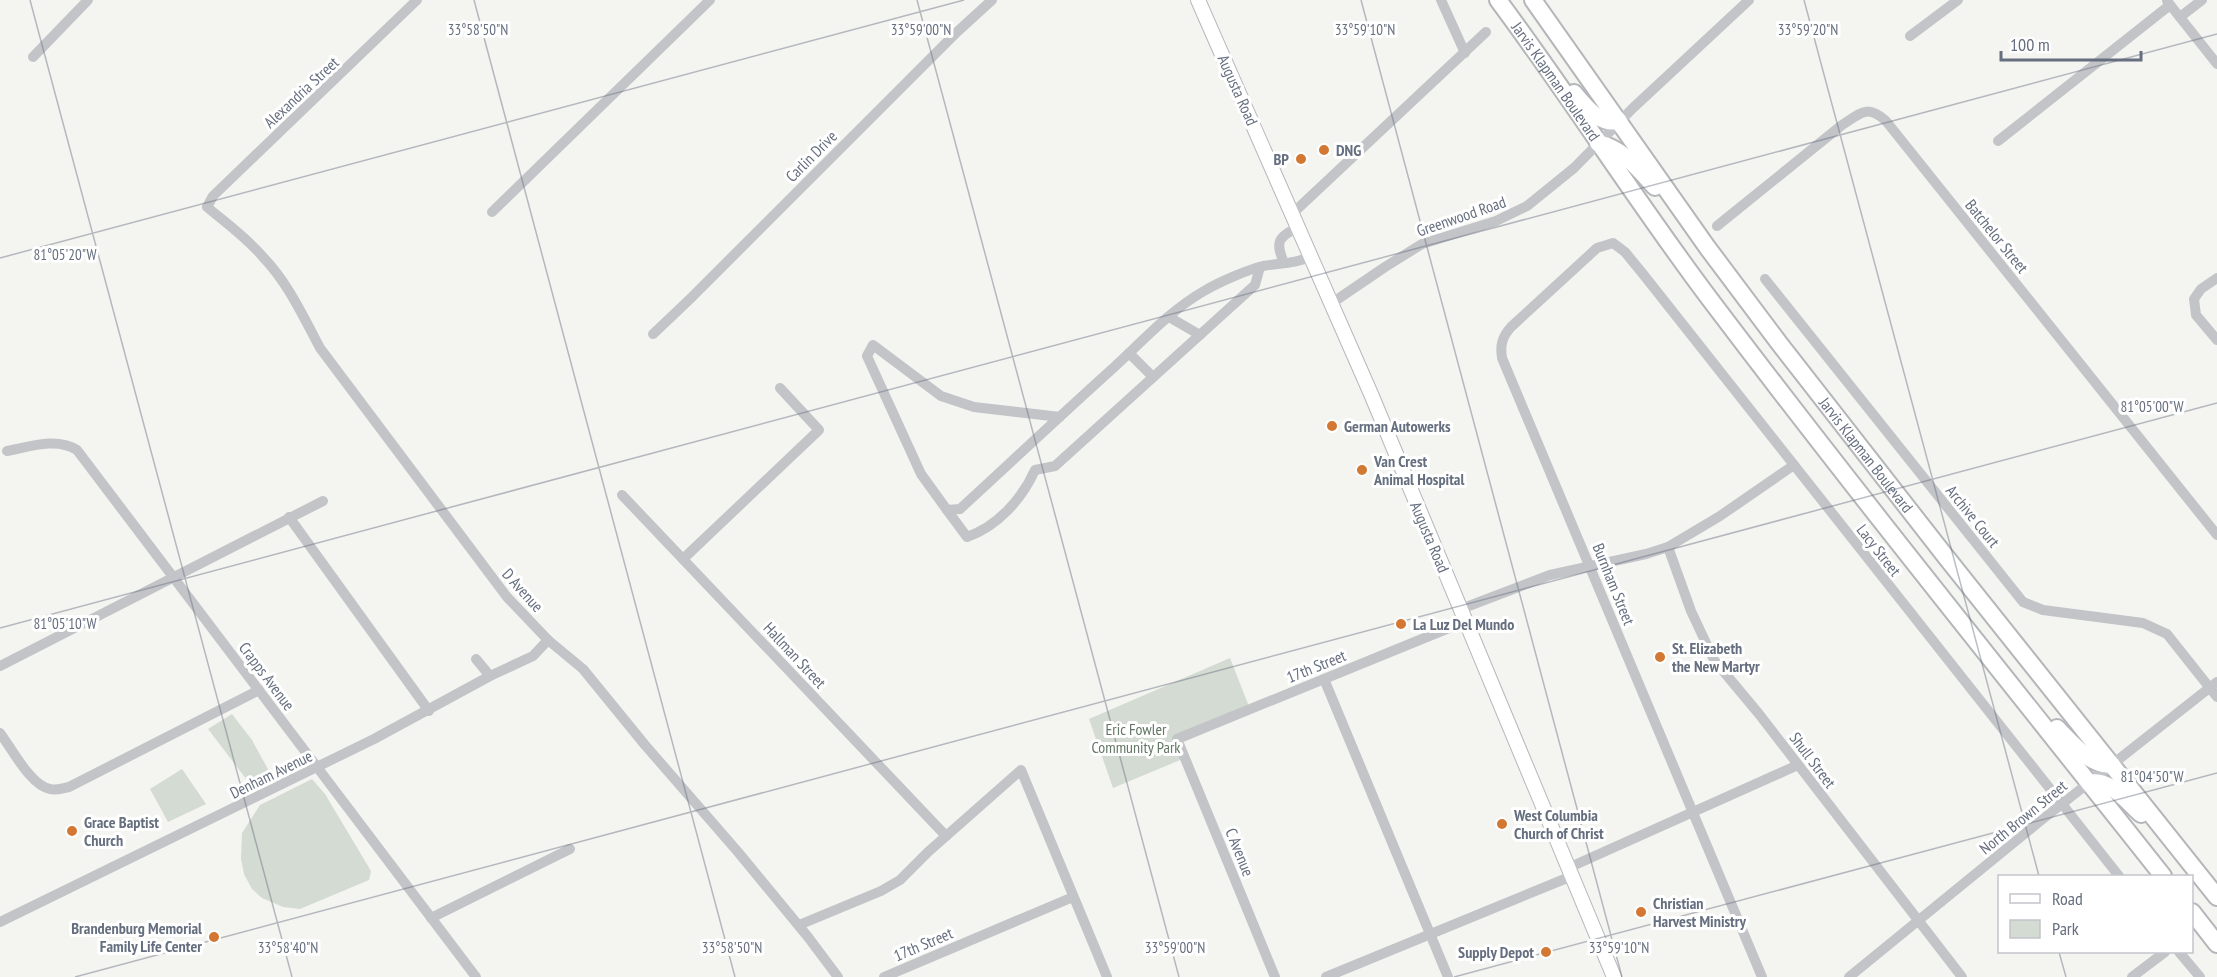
<svg xmlns="http://www.w3.org/2000/svg" width="2217" height="977" viewBox="0 0 2217 977" font-family="'PT Sans Narrow',sans-serif">
	<style>
		.park { fill: #d4dbd2 }
		.lines { fill: none; stroke-linecap: round; stroke-linejoin: round }
		.major-casing { stroke: #b5b7bb; stroke-width: 16 }
		.highway-casing { stroke: #b4b6b9; stroke-width: 20 }
		.minor { stroke: #c2c4c8; stroke-width: 10 }
		.major { stroke: #fff; stroke-width: 14 }
		.highway { stroke: #fff; stroke-width: 16 }
		.ticks { fill: none; stroke: #666f7f; stroke-width: 1.5; stroke-opacity: 0.45 }
		.poi-dot { fill: #d37832; stroke: #fff; stroke-width: 2 }
		.labels { text-anchor: middle; stroke-width: 6; stroke-linejoin: round; paint-order: stroke }
		.street-label { font-size: 16px; fill: #666f7f; stroke: #fff }
		.poi-label { font-size: 16px; font-weight: bold; fill: #666f7f; stroke: #fff; text-anchor: start }
		.park-label { font-size: 16px; fill: #647764; stroke: #fff }
		.ticks-label { font-size: 15px; text-anchor: middle; fill: #666f7f; stroke: #fff; stroke-width: 6; stroke-linejoin: round; paint-order: stroke }
	</style>
	<rect width="100%" height="100%" fill="#f4f4f1"/>
	<g class="park">
		<polygon points="1230,658 1250,709 1177,739 1185,758 1113,788 1089,719"/>
		<polygon points="232,714 252,740 270,773 250,784 208,729"/>
		<polygon points="182,769 206,804 168,822 150,789"/>
		<polygon points="312,779 325,794 371,871 369,880 300,909 283,907 262,898 252,889 244,874 241,859 242,833 260,805"/>
	</g>
	<g class="lines">
		<g class="major-casing">
			<polyline id="major" points="1198,0 1371,394 1614,977"/>
		</g>
		<g class="highway-casing">
			<g id="highway">
				<path id="s1" d="M1498 0C1571 98 1636 201 1709 298 1857 494 2011 684 2163 876"/>
				<path id="s2" d="M1533 0 1707 247 1779 343 1946 557 2217 897"/>
				<path d="M1574 93C1586 107 1599 125 1619 121"/>
				<path d="M1598 143C1624 149 1638 169 1655 187"/>
				<path d="M2057 728C2072 743 2090 766 2112 765"/>
				<path d="M2089 783C2110 778 2127 802 2141 814"/>
				<polyline points="2192,912 2217,944"/>
			</g>
		</g>
		<g class="minor">
			<path d="M417 0 213 196 207 207C226 223 247 238 263 257 288 283 303 316 320 348L507 597 548 640 583 669 645 745 738 852 808 937 838 977"/>
			<polyline points="1441,0 1465,53"/>
			<polyline points="2167,1 2217,64"/>
			<polyline points="2180,17 2202,0"/>
			<polyline points="1910,36 1958,0"/>
			<polyline points="33,57 88,0"/>
			<polyline points="1998,141 2170,5"/>
			<polyline points="492,212 710,0"/>
			<polyline points="1293,213 1486,32"/>
			<path d="M1717 226 1842 125C1861 113 1867 104 1886 121L2217 535"/>
			<path d="M1284 263C1275 241 1278 237 1299 227"/>
			<polyline points="2217,278 2201,289 2194,299 2196,315 2217,340"/>
			<polyline points="1765,279 2023,602 2043,610 2143,623 2167,634 2217,697"/>
			<polyline points="1332,303 1385,267 1422,244 1496,221 1527,206 1574,168 1633,108 1749,0"/>
			<polyline points="1169,317 1200,335"/>
			<polyline points="653,334 693,296 957,32 992,0"/>
			<polyline points="1129,353 1153,377"/>
			<path d="M1060 417 974 407 941 396 873 345 867 356 921 474 947 510 960 509C1010 463 1060 416 1111 370 1141 343 1169 311 1204 291 1219 282 1247 270 1263 266 1280 263 1296 264 1311 256"/>
			<path d="M7 451C29 447 56 437 77 450L476 977"/>
			<polyline points="622,495 946,836"/>
			<path d="M947 510 967 537C998 526 1022 499 1035 470L1055 466 1255 285 1260 267"/>
			<polyline points="289,517 429,711"/>
			<polyline points="1668,547 1691,611 1714,660 1759,714 1962,977"/>
			<polyline points="683,559 819,430 780,388"/>
			<polyline points="1461,609 1550,575 1646,554 1668,547 1720,516 1794,465"/>
			<polyline points="476,659 490,676"/>
			<polyline points="0,666 323,501"/>
			<polyline points="1324,679 1448,977"/>
			<path d="M0 733C12 749 31 786 50 789 56 791 63 788 69 787L259 690"/>
			<polyline points="1568,868 1798,765"/>
			<polyline points="431,918 570,849"/>
			<polyline points="0,922 374,739 490,676 533,656 548,640"/>
			<polyline points="799,925 881,891 900,880 928,852 1021,770 1107,977"/>
			<polyline points="2179,952 2200,977"/>
			<polyline points="884,977 1073,897"/>
			<polyline points="1275,977 1177,739 1466,621"/>
			<polyline points="1326,977 1572,876"/>
			<path d="M1762 977 1502 358C1500 345 1502 337 1511 327L1597 248 1613 243 1625 252 1643 274 2119 876"/>
			<polyline points="1849,977 2039,822 2217,682"/>
			<polyline points="2132,977 2165,952"/>
		</g>
		<use href="#major" class="major"/>
		<use href="#highway" class="highway"/>
	</g>
	<path class="ticks" d="M30 0 292 977M474 0 735 977M917 0 1179 977M1361 0 1622 977M1804 0 2039 876M0 258 964 0M0 628 2217 34M2059 952 2066 977M75 977 2217 403M1454 977 2217 773"/>
	<g class="poi-dot">
		<circle cx="1324" cy="150" r="6"/>
		<circle cx="1301" cy="159" r="6"/>
		<circle cx="1332" cy="426" r="6"/>
		<circle cx="1362" cy="470" r="6"/>
		<circle cx="1401" cy="624" r="6"/>
		<circle cx="1660" cy="657" r="6"/>
		<circle cx="1502" cy="824" r="6"/>
		<circle cx="72" cy="831" r="6"/>
		<circle cx="1641" cy="912" r="6"/>
		<circle cx="214" cy="937" r="6"/>
		<circle cx="1546" cy="952" r="6"/>
	</g>
	<g class="labels">
		<g class="street-label">
			<text dy="6" stroke="none"><textPath href="#s1" startOffset="100">Jarvis Klapman Boulevard</textPath></text>
			<text transform="translate(1238 90) rotate(66)" y="6">Augusta Road</text>
			<text transform="translate(301 92) rotate(-43)" y="6">Alexandria Street</text>
			<text transform="translate(811 156) rotate(-45)" y="6">Carlin Drive</text>
			<text transform="translate(1461 216) rotate(-19)" y="6">Greenwood Road</text>
			<text transform="translate(1997 236) rotate(51)" y="6">Batchelor Street</text>
			<text dy="6" stroke="none"><textPath href="#s2" startOffset="564">Jarvis Klapman Boulevard</textPath></text>
			<text transform="translate(1973 516) rotate(51)" y="6">Archive Court</text>
			<text transform="translate(1430 537) rotate(67)" y="6">Augusta Road</text>
			<text transform="translate(1879 550) rotate(52)" y="6">Lacy Street</text>
			<text transform="translate(1614 584) rotate(68)" y="6">Burnham Street</text>
			<text transform="translate(523 590) rotate(48)" y="6">D Avenue</text>
			<text transform="translate(795 655) rotate(47)" y="6">Hallman Street</text>
			<text transform="translate(1316 666) rotate(-22)" y="6">17th Street</text>
			<text transform="translate(267 676) rotate(53)" y="6">Crapps Avenue</text>
			<text transform="translate(1813 760) rotate(53)" y="6">Shull Street</text>
			<text transform="translate(271 774) rotate(-26)" y="6">Denham Avenue</text>
			<text transform="translate(2023 817) rotate(-39)" y="6">North Brown Street</text>
			<text transform="translate(1240 852) rotate(68)" y="6">C Avenue</text>
			<text transform="translate(923 944) rotate(-23)" y="6">17th Street</text>
		</g>
		<g class="poi-label">
			<text x="1336" y="156">DNG</text>
			<text x="1289" y="165" text-anchor="end">BP</text>
			<text x="1344" y="432">German Autowerks</text>
			<text x="1374" y="467">Van Crest<tspan x="1374" dy="18">Animal Hospital</tspan></text>
			<text x="1413" y="630">La Luz Del Mundo</text>
			<text x="1672" y="654">St. Elizabeth<tspan x="1672" dy="18">the New Martyr</tspan></text>
			<text x="1514" y="821">West Columbia<tspan x="1514" dy="18">Church of Christ</tspan></text>
			<text x="84" y="828">Grace Baptist<tspan x="84" dy="18">Church</tspan></text>
			<text x="1653" y="909">Christian<tspan x="1653" dy="18">Harvest Ministry</tspan></text>
			<text x="202" y="934" text-anchor="end">Brandenburg Memorial<tspan x="202" dy="18">Family Life Center</tspan></text>
			<text x="1534" y="958" text-anchor="end">Supply Depot</text>
		</g>
		<g class="park-label">
			<text x="1136" y="735">Eric Fowler<tspan x="1136" dy="18">Community Park</tspan></text>
		</g>
	</g>
	<g class="ticks-label">
		<text x="478" y="35">33°58'50"N</text>
		<text x="921" y="35">33°59'00"N</text>
		<text x="1365" y="35">33°59'10"N</text>
		<text x="1808" y="35">33°59'20"N</text>
		<text x="65" y="260">81°05'20"W</text>
		<text x="2152" y="412">81°05'00"W</text>
		<text x="65" y="629">81°05'10"W</text>
		<text x="2152" y="782">81°04'50"W</text>
		<text x="288" y="953">33°58'40"N</text>
		<text x="732" y="953">33°58'50"N</text>
		<text x="1175" y="953">33°59'00"N</text>
		<text x="1619" y="953">33°59'10"N</text>
	</g>
	<rect x="1998" y="875" width="195" height="78" fill="#ffffff" stroke="#c2c5cc" stroke-width="1.5"/>
	<rect x="2010" y="894" width="30" height="9" fill="#ffffff" stroke="#c2c5cc" stroke-width="1.5"/>
	<text x="2052" y="905" font-size="18" fill="#666f7f">Road</text>
	<rect x="2010" y="920" width="30" height="18" fill="#d4dbd2" stroke="#c2c5cc" stroke-width="1.5"/>
	<text x="2052" y="935" font-size="18" fill="#666f7f">Park</text>
	<path d="M2001 51v9h140v-9" fill="none" stroke="#666f7f" stroke-width="3"/>
	<text x="2010" y="51" font-size="18" fill="#666f7f" stroke="#ffffff" stroke-width="4.5" paint-order="stroke">100 m</text>
</svg>
